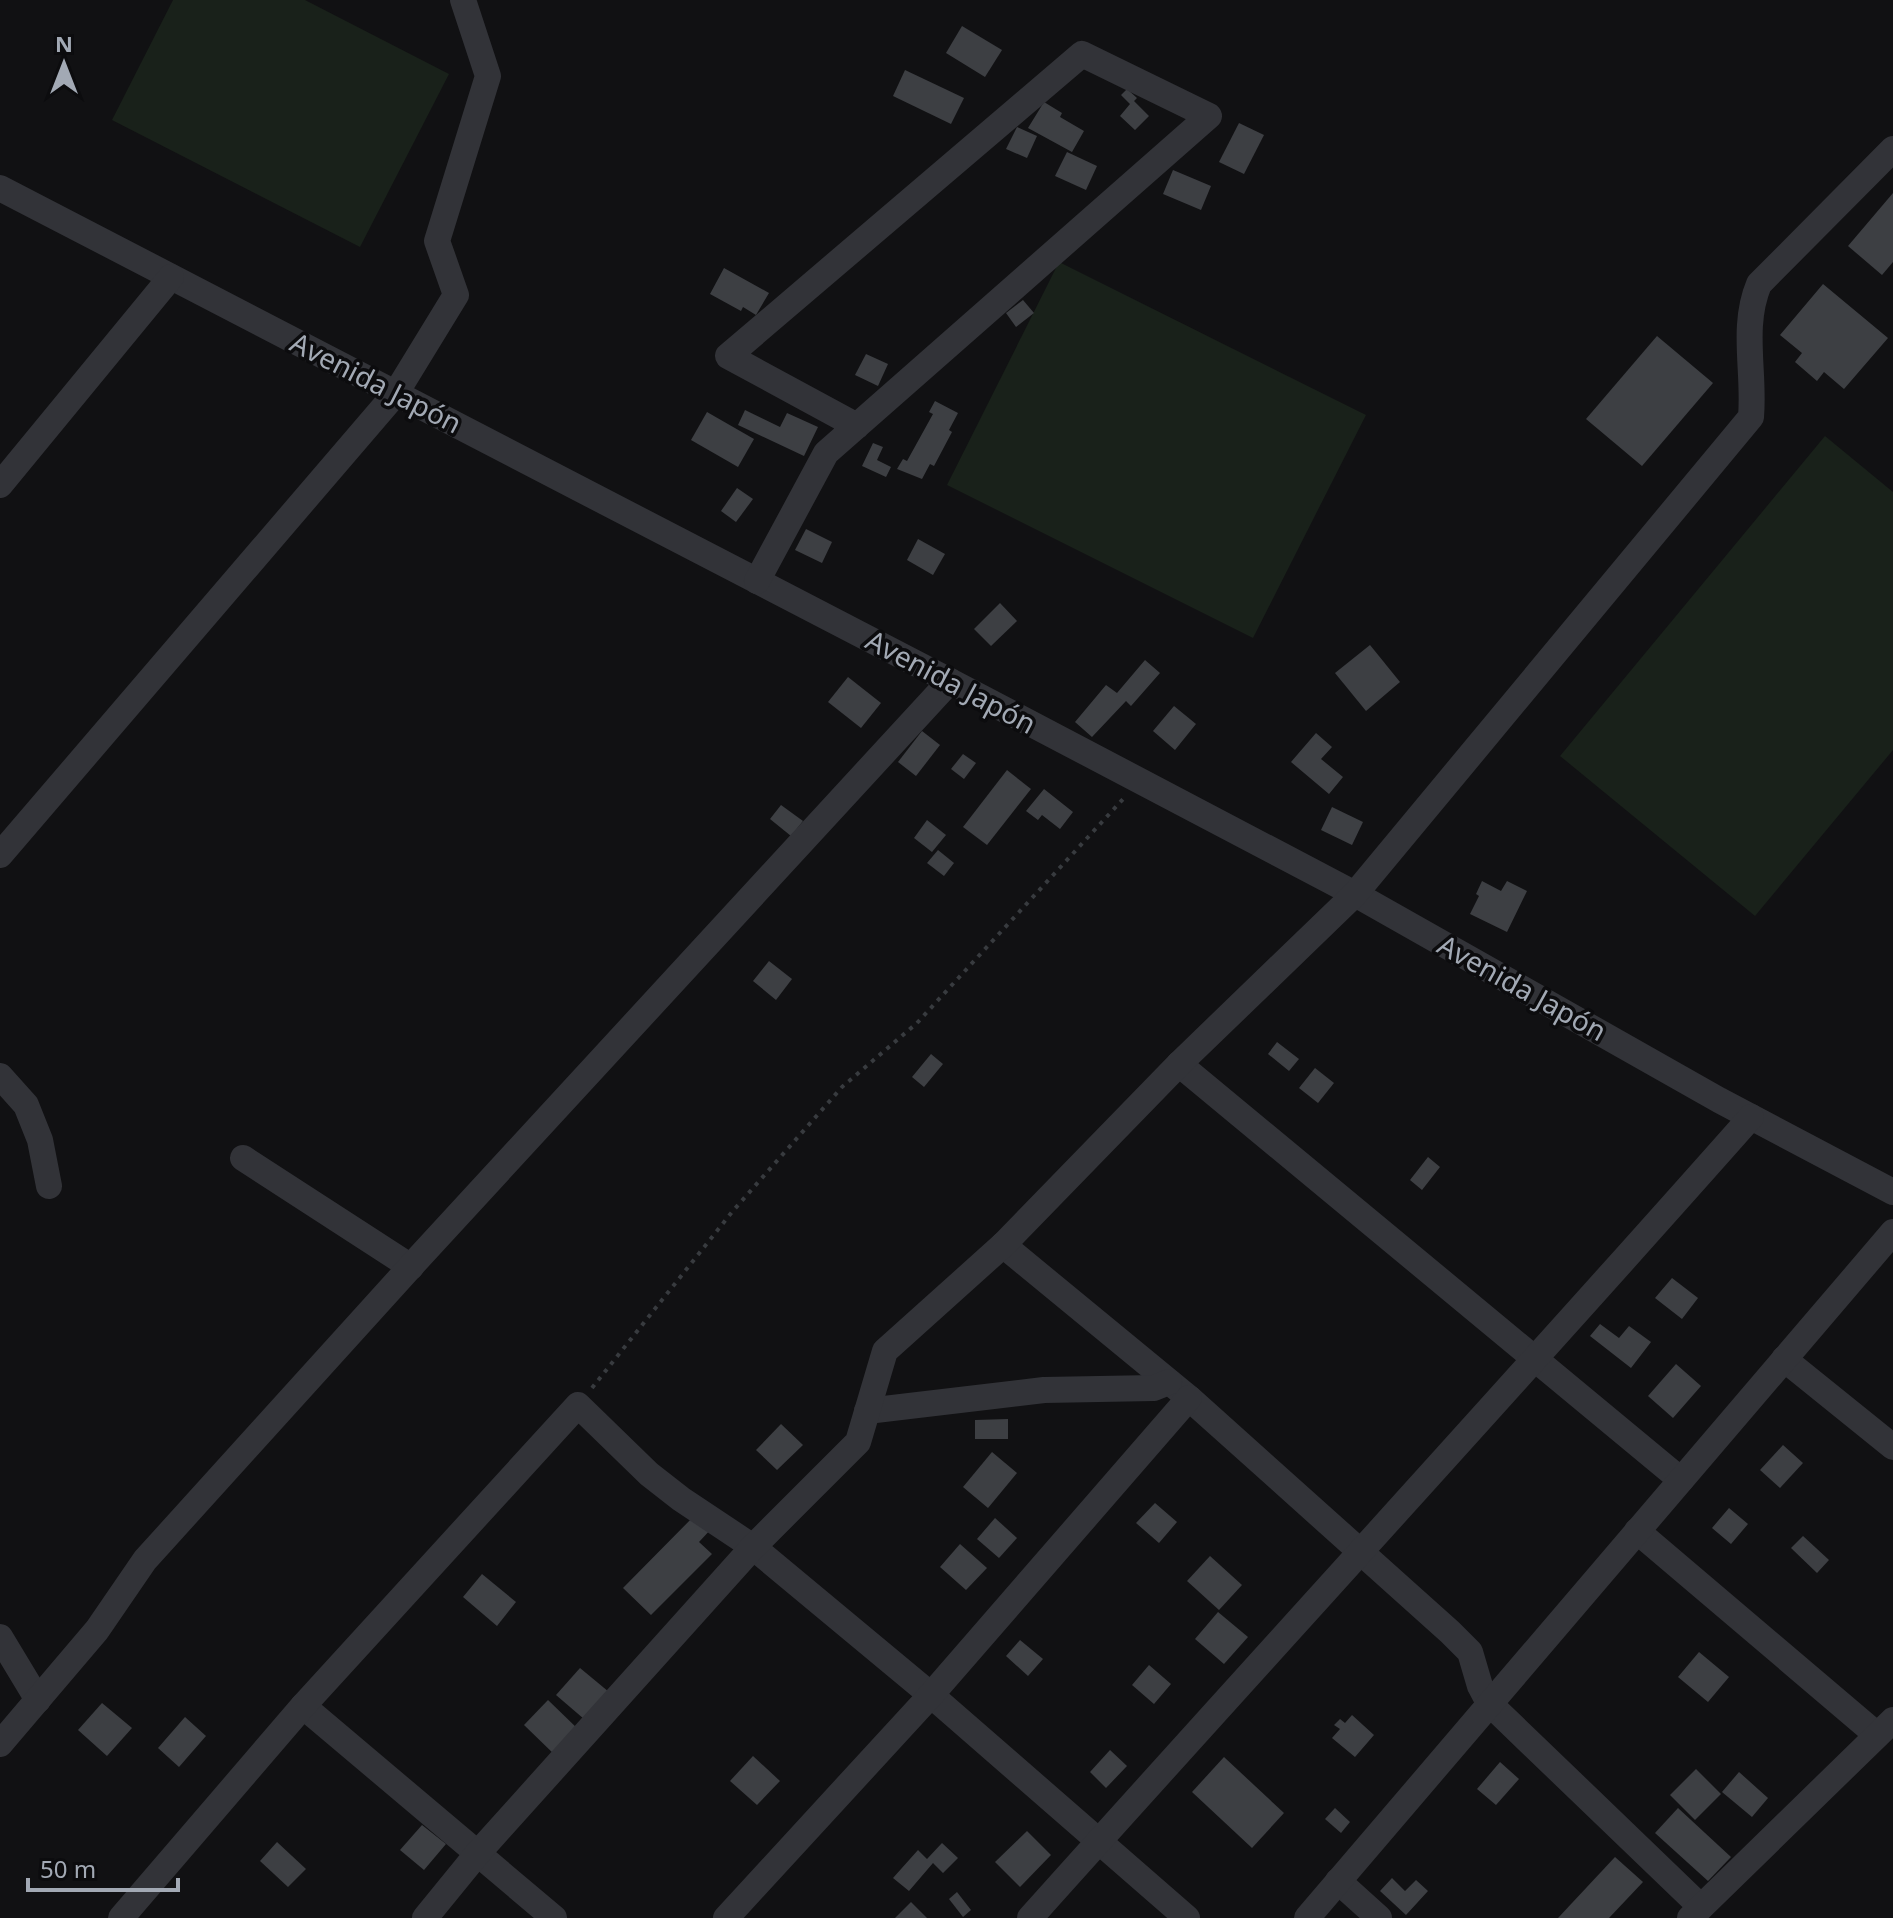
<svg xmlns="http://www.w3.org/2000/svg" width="1893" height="1918" viewBox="0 0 1893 1918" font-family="'Noto Sans',sans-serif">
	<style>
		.green { fill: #19211a }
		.building { fill: #3d3f43 }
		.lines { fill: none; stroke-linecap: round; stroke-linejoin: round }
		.path { stroke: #383b3f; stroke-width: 4; stroke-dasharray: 4 6; stroke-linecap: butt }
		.minor { stroke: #323338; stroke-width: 26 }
		.labels { text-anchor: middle; stroke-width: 7; stroke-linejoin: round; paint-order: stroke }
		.street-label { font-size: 28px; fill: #a2a9b4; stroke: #0c0c0e }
	</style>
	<rect width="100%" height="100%" fill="#111113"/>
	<g class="green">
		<polygon points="173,0 305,0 449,74 360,247 112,120"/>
		<polygon points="1059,262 1366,415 1253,638 947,485"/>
		<polygon points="1825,436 1893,492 1893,750 1755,916 1560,756"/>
	</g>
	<g class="building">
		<polygon points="962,26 1002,50 985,77 946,53"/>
		<polygon points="905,70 964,98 951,124 893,96"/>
		<polygon points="1127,89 1137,98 1134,101 1149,116 1135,130 1120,116 1130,104 1121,95"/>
		<polygon points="1044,102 1062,113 1060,117 1084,131 1072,152 1028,128"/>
		<polygon points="1239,123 1264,135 1244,174 1219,162"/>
		<polygon points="1017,127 1037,136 1027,158 1006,149"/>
		<polygon points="1067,152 1097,166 1086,190 1055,176"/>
		<polygon points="1173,170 1211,186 1201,210 1163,194"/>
		<polygon points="1893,193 1893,262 1882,275 1848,246"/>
		<polygon points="724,268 769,293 756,315 743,307 741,311 710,294"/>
		<polygon points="1823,284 1888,338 1844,389 1824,372 1817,381 1795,362 1802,353 1780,335"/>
		<polygon points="1023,300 1034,313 1016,327 1006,313"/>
		<polygon points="1657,336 1713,383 1642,466 1586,419"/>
		<polygon points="866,354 888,364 878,386 855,375"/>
		<polygon points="935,401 958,413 949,430 952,432 934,466 930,464 922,479 897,469 903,459 907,461 933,414 929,412"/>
		<polygon points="745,410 780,427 787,413 818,427 804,456 738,425"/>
		<polygon points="707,412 754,439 738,467 691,440"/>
		<polygon points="873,443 883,447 877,460 891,467 886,477 862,466"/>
		<polygon points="737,488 753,499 736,522 721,511"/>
		<polygon points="806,529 832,542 822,563 795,550"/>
		<polygon points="918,539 945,554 933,575 907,560"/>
		<polygon points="1000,603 1017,621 991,646 974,629"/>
		<polygon points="1370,645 1400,682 1366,711 1335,673"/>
		<polygon points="1145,660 1160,673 1131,706 1126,701 1092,737 1075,722 1106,685 1117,693"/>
		<polygon points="848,677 881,703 861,728 828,702"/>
		<polygon points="1174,706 1196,724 1175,750 1153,731"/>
		<polygon points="922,731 940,745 916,776 898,762"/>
		<polygon points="1316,733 1332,747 1321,759 1343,777 1329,794 1291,762"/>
		<polygon points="963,754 976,763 964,779 951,769"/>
		<polygon points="1007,770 1031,789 987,845 963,827"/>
		<polygon points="1044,789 1073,812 1060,829 1042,815 1038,820 1026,811"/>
		<polygon points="781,805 803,821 791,836 770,819"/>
		<polygon points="1332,807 1363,822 1352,845 1321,830"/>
		<polygon points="927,820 946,835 932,852 914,838"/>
		<polygon points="938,850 954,863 944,876 927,863"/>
		<polygon points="1482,881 1501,891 1507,881 1527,891 1507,932 1470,914 1479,896 1476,894"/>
		<polygon points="769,961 792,979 776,1000 753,981"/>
		<polygon points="1277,1042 1299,1059 1289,1071 1268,1054"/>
		<polygon points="931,1054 943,1064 924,1087 912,1077"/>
		<polygon points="1315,1068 1334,1083 1318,1103 1299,1088"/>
		<polygon points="1428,1157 1440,1167 1422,1190 1410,1180"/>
		<polygon points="1672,1278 1698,1298 1682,1319 1655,1298"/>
		<polygon points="1600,1324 1619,1338 1629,1326 1651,1342 1631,1368 1590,1336"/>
		<polygon points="1676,1364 1701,1386 1673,1418 1648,1396"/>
		<polygon points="1008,1419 1008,1439 975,1439 975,1420"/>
		<polygon points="781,1424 803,1445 777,1470 756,1450"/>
		<polygon points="1783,1445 1803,1463 1780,1488 1760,1470"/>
		<polygon points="992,1452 1017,1473 988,1508 963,1487"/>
		<polygon points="1155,1503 1177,1522 1159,1543 1136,1523"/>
		<polygon points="1729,1508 1748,1524 1731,1544 1712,1528"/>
		<polygon points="697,1513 712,1528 699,1542 712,1554 651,1615 623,1588"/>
		<polygon points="995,1518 1017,1538 999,1558 977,1539"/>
		<polygon points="1803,1536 1829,1560 1817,1573 1791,1548"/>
		<polygon points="960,1544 987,1568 966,1590 940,1567"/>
		<polygon points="1210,1556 1242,1585 1219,1610 1187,1581"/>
		<polygon points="482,1574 516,1602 497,1626 463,1597"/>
		<polygon points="1218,1612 1248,1637 1224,1664 1195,1639"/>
		<polygon points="1020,1640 1043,1659 1028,1676 1006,1656"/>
		<polygon points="1699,1652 1729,1677 1708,1702 1678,1677"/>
		<polygon points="1149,1665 1171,1684 1154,1704 1132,1685"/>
		<polygon points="580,1668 609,1692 584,1719 556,1695"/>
		<polygon points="548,1700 580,1731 556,1756 524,1725"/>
		<polygon points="102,1703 132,1728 107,1756 78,1730"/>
		<polygon points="1352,1715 1374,1735 1355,1757 1332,1738 1340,1729 1334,1725 1340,1719 1345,1723"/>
		<polygon points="185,1717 206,1736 179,1767 158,1748"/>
		<polygon points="1110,1750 1127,1766 1106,1788 1090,1772"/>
		<polygon points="753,1756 780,1781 757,1805 730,1781"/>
		<polygon points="1224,1757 1284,1813 1252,1848 1192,1792"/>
		<polygon points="1500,1762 1519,1779 1496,1805 1477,1789"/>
		<polygon points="1696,1769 1721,1794 1695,1820 1670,1795"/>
		<polygon points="1739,1772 1768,1798 1752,1817 1722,1792"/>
		<polygon points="1335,1808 1350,1822 1341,1833 1325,1819"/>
		<polygon points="1678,1808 1731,1857 1708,1881 1655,1833"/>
		<polygon points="422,1825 446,1844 424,1870 400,1850"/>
		<polygon points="1027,1831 1051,1855 1020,1887 995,1862"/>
		<polygon points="277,1842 306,1869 288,1887 260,1861"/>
		<polygon points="942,1843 958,1858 943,1873 933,1863 909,1891 893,1878 918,1850 927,1859"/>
		<polygon points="1615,1857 1643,1882 1609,1918 1558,1918"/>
		<polygon points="1392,1878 1405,1891 1416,1880 1428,1891 1406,1915 1380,1891"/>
		<polygon points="957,1892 971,1910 963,1917 949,1899"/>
		<polygon points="911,1902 927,1918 895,1918"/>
	</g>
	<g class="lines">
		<polyline class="path" points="592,1388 732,1212 842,1087 917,1023 1124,798"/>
		<g class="minor">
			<polyline points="0,188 950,681 1355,894 1719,1100 1893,1192"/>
			<polyline points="0,485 171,277"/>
			<polyline points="757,581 826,453 1209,116 1082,54 728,356 857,426"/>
			<polyline points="0,855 396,393 456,295 437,241 488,76 463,0"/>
			<polyline points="1179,1064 1681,1480"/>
			<polyline points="0,1076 26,1105 40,1140 49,1186"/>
			<polyline points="243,1158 411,1267"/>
			<polyline points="1003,1245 1189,1398 1450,1632 1470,1652 1480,1686 1489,1703 1701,1907"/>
			<polyline points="1784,1359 1893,1447"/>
			<polyline points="867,1411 1044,1390 1154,1388 1169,1382"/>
			<polyline points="1637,1531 1877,1735"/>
			<polyline points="0,1637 38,1700"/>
			<polyline points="303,1706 554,1918"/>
			<polyline points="0,1744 97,1630 145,1560 414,1263 950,681"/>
			<polyline points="1338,1881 1379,1918"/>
			<polyline points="121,1918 303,1706 578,1405 649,1474 681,1499 753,1547 931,1695 1187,1918"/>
			<path d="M425 1918 478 1853 753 1547 858 1442 885 1351 1003 1245 1179 1064 1355 894 1751 417C1755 372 1741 327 1759 284L1893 149"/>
			<polyline points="726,1918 931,1695 1189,1398"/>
			<path d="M1030 1918C1270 1650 1513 1386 1751 1117"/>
			<polyline points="1307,1918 1893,1232"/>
			<polyline points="1690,1918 1893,1720"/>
		</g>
	</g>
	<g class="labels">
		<g class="street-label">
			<text transform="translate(376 383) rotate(27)" y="10">Avenida Japón</text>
			<text transform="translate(951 682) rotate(28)" y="10">Avenida Japón</text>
			<text transform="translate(1522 988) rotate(29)" y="10">Avenida Japón</text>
		</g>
	</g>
	<g transform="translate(64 64)" stroke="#0c0c0e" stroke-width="6" paint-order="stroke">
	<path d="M0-6L14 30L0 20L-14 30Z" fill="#a2a9b4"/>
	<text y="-12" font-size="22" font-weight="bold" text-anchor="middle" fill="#a2a9b4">N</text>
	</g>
	<path d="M28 1878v12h150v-12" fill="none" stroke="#a2a9b4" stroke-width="4"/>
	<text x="40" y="1878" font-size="24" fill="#a2a9b4" stroke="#0c0c0e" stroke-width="6" paint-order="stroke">50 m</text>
</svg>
